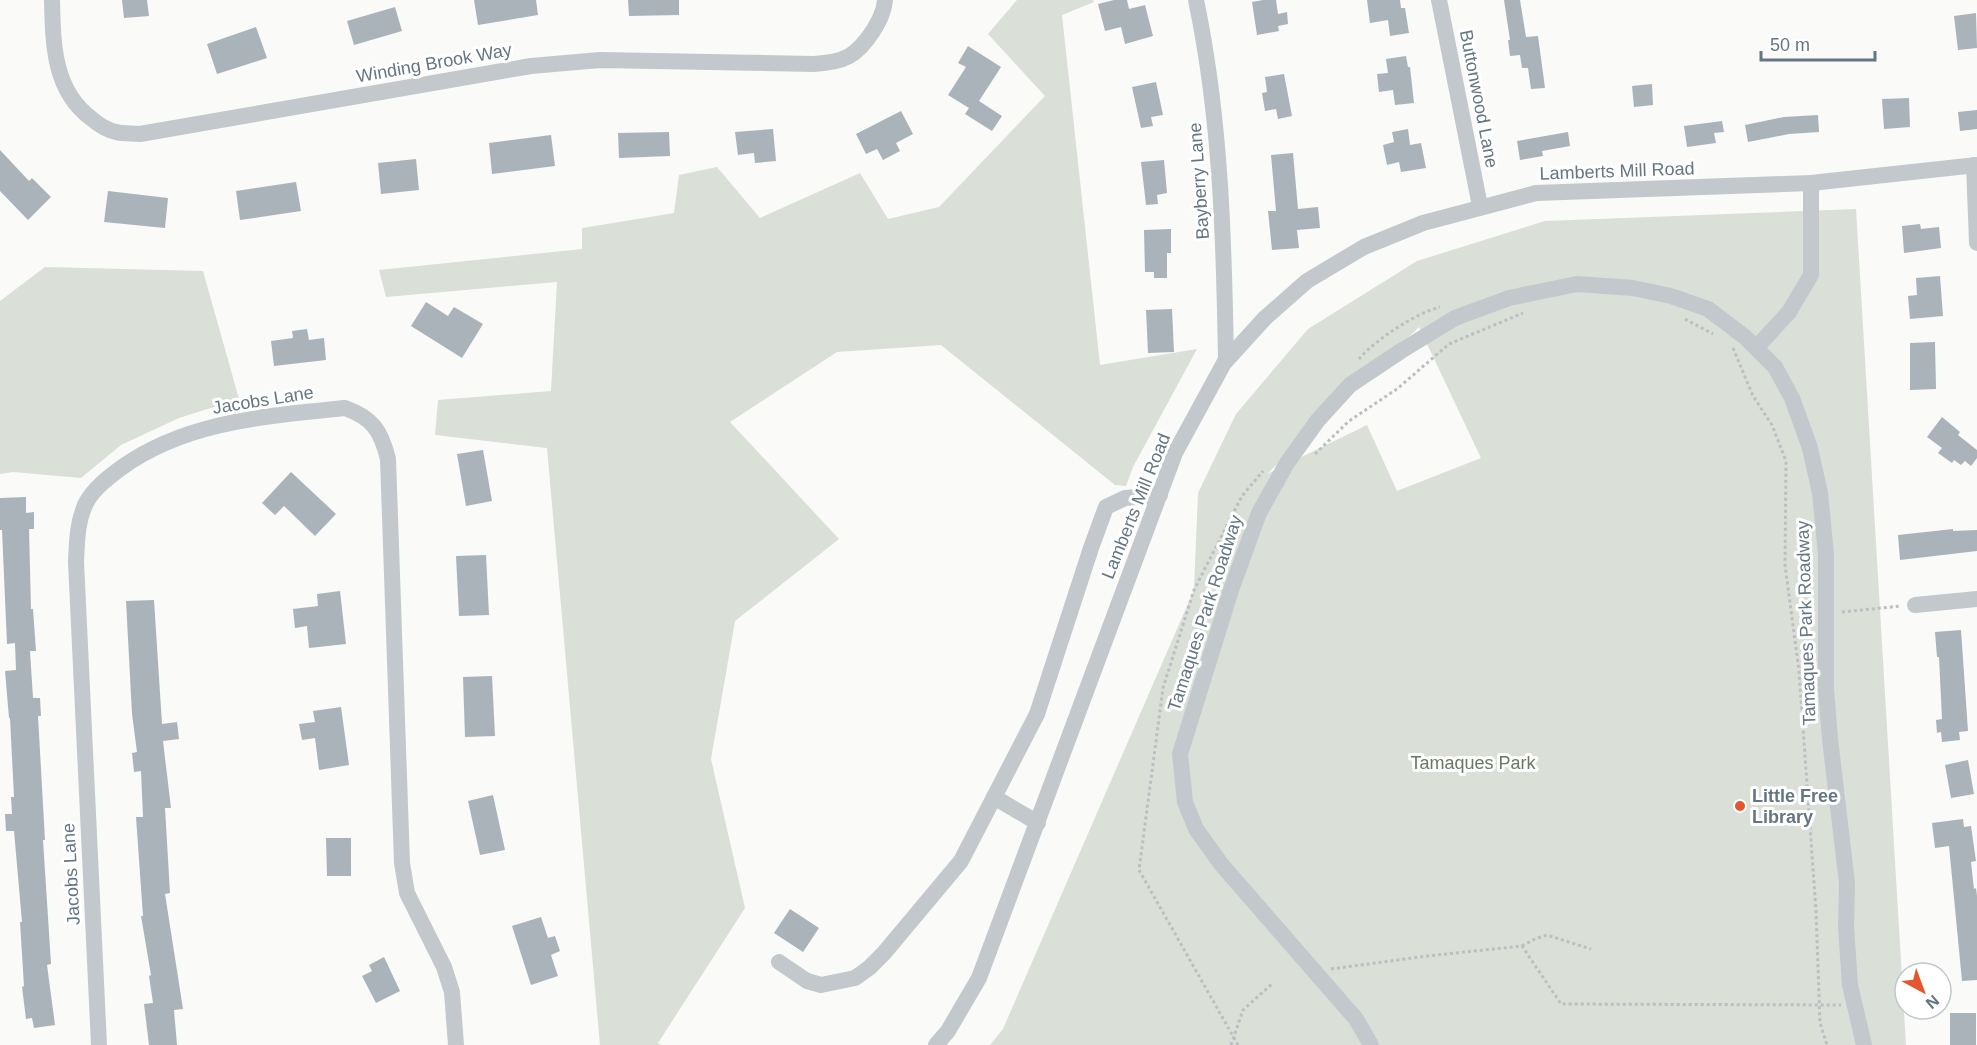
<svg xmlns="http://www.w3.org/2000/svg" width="1977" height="1045" viewBox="0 0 1977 1045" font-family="Helvetica,sans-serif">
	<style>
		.green { fill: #dadfd7; fill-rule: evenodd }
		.building { fill: #aab3b9 }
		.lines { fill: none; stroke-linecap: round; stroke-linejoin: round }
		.path { stroke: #bbbfc2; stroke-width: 3; stroke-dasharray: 3 3; stroke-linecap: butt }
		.minor { stroke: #c3c8cc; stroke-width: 16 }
		.poi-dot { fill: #e4572e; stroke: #fff; stroke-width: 2 }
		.labels { text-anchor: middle; stroke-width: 6; stroke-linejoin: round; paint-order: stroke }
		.street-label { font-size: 18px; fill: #657683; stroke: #fff }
		.park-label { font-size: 18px; fill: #687a64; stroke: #fff }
		.poi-label { font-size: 18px; font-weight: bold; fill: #657683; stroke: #fff; text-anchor: start }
	</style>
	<rect width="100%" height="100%" fill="#fafaf8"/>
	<g class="green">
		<polygon points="1017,0 1093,0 1094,2 1062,15 1100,365 1197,349 1133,467 1126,486 1115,485 941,345 837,352 730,422 839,539 735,621 711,759 745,908 658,1043 661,1045 600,1045 547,448 435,435 438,400 551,391 557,282 386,297 379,270 582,249 582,228 674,213 679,175 717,167 760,218 860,173 888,219 939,207 1045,96 988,34"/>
		<path d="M1856 209 1906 1045H990L1003 1029 1194 590 1198 493 1236 414 1308 329 1417 261 1545 221ZM1419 327 1481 458 1397 491 1367 425 1267 474Z"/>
		<polygon points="45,267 203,271 239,399 179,418 121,445 81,478 13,472 0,474 0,301"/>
	</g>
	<g class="building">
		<polygon points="122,0 147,0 149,16 124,18"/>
		<polygon points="474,0 536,0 538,15 478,25"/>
		<polygon points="628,0 679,0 679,15 629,16"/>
		<polygon points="1114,0 1127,0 1129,9 1145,5 1153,36 1125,44 1121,27 1105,31 1098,4"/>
		<polygon points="1263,0 1276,0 1278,14 1287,12 1288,24 1278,26 1279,31 1257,35 1252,2"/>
		<polygon points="1367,0 1400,0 1401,8 1405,8 1409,33 1390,36 1388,20 1370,23"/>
		<polygon points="1504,0 1520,0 1526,37 1538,36 1545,88 1531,89 1528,68 1522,68 1520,55 1510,56 1508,40 1510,40"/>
		<polygon points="395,7 402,31 354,45 347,21"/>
		<polygon points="1976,13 1977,48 1958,50 1954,16"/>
		<polygon points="256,27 267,58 217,74 207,44"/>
		<polygon points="968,46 1001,67 979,101 1002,116 992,131 965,114 969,108 948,95 966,67 958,63"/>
		<polygon points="1406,56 1408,67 1410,67 1414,103 1395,105 1393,90 1379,92 1377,74 1388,73 1386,59"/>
		<polygon points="1284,74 1292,116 1278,119 1276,109 1265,111 1262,93 1267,92 1265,77"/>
		<polygon points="1156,82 1163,115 1151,117 1153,126 1141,128 1132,87"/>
		<polygon points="1652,84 1653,105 1634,107 1632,86"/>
		<polygon points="1909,98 1910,127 1884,129 1882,99"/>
		<polygon points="1977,110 1977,129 1960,131 1958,112"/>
		<polygon points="901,111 913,134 896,143 900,151 883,160 877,149 866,154 856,134"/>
		<polygon points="1818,115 1819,132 1789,134 1748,142 1745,125 1784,117"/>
		<polygon points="1722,121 1724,132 1714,133 1716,143 1687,147 1684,126"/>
		<polygon points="773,129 776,161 755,163 754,153 738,155 735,132"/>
		<polygon points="1408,129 1410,145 1421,143 1426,168 1401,172 1399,162 1387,165 1383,145 1394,142 1392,132"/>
		<polygon points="669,132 670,156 619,158 618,133"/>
		<polygon points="1568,132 1570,146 1542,151 1543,156 1520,160 1517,141"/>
		<polygon points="551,135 555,166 492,174 489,143"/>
		<polygon points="0,150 29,181 32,178 51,197 28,220 0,191"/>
		<polygon points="1293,153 1298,209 1318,207 1320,228 1297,230 1299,248 1272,250 1268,211 1276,211 1271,155"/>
		<polygon points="416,159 419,190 381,194 378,163"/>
		<polygon points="1164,160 1167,193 1157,195 1158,204 1146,205 1141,162"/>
		<polygon points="296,182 301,211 240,220 236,191"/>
		<polygon points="108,191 168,198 165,228 104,222"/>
		<polygon points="1920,224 1921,229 1939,227 1941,248 1904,253 1902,226"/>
		<polygon points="1171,229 1171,253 1167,253 1167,278 1154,278 1154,272 1145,272 1144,230"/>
		<polygon points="1940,276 1943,316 1910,319 1908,296 1917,295 1916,278"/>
		<polygon points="426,302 448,316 454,307 483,324 462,358 411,326"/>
		<polygon points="1172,309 1174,352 1148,353 1146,310"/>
		<polygon points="307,329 309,340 324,338 326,360 274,366 271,341 293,338 292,331"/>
		<polygon points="1935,342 1936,389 1910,390 1910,343"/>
		<polygon points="1942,417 1960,432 1958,435 1977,450 1977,458 1971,466 1965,461 1961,465 1954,460 1952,463 1938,453 1942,448 1927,437"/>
		<polygon points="483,450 492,501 466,506 457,454"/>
		<polygon points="291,472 336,514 315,536 284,506 275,515 262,503"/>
		<polygon points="26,497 26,513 34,512 34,529 29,529 31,609 33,609 36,651 30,651 33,698 40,698 41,716 38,716 45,840 43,840 51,964 47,965 55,1025 34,1028 32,1018 26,1019 22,987 24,986 20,922 22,922 14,831 6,831 5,814 12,814 11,797 14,797 10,718 9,718 5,671 16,670 15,643 7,644 2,530 0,530 0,498"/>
		<polygon points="1953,529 1953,531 1977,530 1977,551 1900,560 1898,535"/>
		<polygon points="486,555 489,615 459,616 456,556"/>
		<polygon points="340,591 346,644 309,648 307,626 295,628 293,609 318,606 317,594"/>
		<polygon points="154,600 162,724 177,722 179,739 163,741 171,808 165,808 170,893 165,894 183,1009 174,1010 177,1045 149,1045 144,1004 153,1003 149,976 151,975 141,916 143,916 136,817 143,817 141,771 134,772 132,753 137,752 132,714 126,601"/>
		<polygon points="1961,630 1968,731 1959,732 1960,740 1942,742 1941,732 1937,733 1936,720 1942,719 1939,657 1937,657 1935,632"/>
		<polygon points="492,676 495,736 465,737 463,677"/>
		<polygon points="341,707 349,765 319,770 315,738 302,740 299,724 315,722 313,711"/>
		<polygon points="1968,760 1974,794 1951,798 1945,765"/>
		<polygon points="493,795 505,850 480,855 468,801"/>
		<polygon points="1963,819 1964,827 1971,826 1976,861 1971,862 1974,889 1976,888 1977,896 1977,980 1962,981 1949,846 1935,848 1932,823"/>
		<polygon points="326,838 351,838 351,876 327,876"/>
		<polygon points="790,909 819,928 803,952 774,933"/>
		<polygon points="541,917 548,938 555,936 560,951 551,955 558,976 531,985 512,926"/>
		<polygon points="384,957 400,991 376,1003 362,976 372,971 369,965"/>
		<rect x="1950" y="1013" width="26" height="32"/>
	</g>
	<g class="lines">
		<g class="path">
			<polyline points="1685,319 1713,334"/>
			<polyline points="1733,348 1753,396 1772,425 1786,461 1785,565 1799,671 1816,911 1820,1023 1827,1045"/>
			<path d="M1359 359C1375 340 1416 313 1440 307"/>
			<polyline points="1315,454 1349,421 1397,389 1449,344 1523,313"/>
			<polyline points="1842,612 1901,606"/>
			<polyline points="1522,946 1535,939 1547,935 1591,949"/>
			<polyline points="1331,969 1427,956 1522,946 1561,1004 1841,1005"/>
			<polyline points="1231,1045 1243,1010 1273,983"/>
			<polyline points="1238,1045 1139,870 1163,688 1194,590 1242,496 1263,471"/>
		</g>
		<g class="minor">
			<path d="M52 0C53 43 53 91 92 119 99 125 107 130 116 132 124 134 132 133 140 134L531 66 600 60 814 64C844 62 856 57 873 31 879 21 884 12 885 0"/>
			<path d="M1196 0C1221 119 1224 240 1226 361"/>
			<polyline points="1439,0 1480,206"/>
			<polyline points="1974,165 1977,243"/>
			<polyline points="1756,348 1789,312 1811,275 1811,183"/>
			<polyline points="1915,605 1977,599"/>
			<polyline points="994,797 1038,823"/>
			<polyline points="779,962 807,981 821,985 855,978 869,968 884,953 961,861 1037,714 1091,548 1106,507 1125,498 1160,495"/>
			<path d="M99 1045 76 562C77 541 77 522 86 503 93 489 109 477 121 468 186 421 268 416 345 408 373 418 381 431 388 459L402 863 407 893 444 967 452 992 456 1045"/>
			<polyline points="936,1045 948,1031 979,978 1175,453 1224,363 1265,318 1307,281 1364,247 1423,223 1536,193 1811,183 1977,165"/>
			<polyline points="1371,1045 1356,1019 1221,864 1196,829 1185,802 1180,754 1231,590 1259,513 1287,463 1318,420 1350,385 1401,351 1455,318 1509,298 1577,284 1633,288 1671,296 1708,309 1745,337 1775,367 1792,398 1810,448 1820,493 1826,554 1826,689 1830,739 1847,883 1846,927 1850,985 1864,1045"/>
		</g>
	</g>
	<circle class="poi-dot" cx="1740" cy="806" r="6"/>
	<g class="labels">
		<g class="street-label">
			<text transform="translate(434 63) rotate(-10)" y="6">Winding Brook Way</text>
			<text transform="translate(1479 99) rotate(79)" y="6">Buttonwood Lane</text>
			<text transform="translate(1617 171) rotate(-2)" y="6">Lamberts Mill Road</text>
			<text transform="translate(1199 181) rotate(-94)" y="6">Bayberry Lane</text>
			<text transform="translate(263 400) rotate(-9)" y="6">Jacobs Lane</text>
			<text transform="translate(1136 506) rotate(-68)" y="6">Lamberts Mill Road</text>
			<text transform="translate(1205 613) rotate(-72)" y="6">Tamaques Park Roadway</text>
			<text transform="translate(1806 623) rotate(-92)" y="6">Tamaques Park Roadway</text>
			<text transform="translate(71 874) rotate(-93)" y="6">Jacobs Lane</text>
		</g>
		<g class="park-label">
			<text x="1473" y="769">Tamaques Park</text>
		</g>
		<g class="poi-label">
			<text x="1752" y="802">Little Free<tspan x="1752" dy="21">Library</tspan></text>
		</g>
	</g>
	<g transform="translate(1923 991) rotate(139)"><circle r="28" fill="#ffffff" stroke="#c1c8cd" stroke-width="1.5"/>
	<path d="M0-4.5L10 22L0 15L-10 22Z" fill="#e4572e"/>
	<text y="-9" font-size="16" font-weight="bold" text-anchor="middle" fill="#657683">N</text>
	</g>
	<path d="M1761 51v9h114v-9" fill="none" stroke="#657683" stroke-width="3"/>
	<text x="1770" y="51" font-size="18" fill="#657683" stroke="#ffffff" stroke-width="4.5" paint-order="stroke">50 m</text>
</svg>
